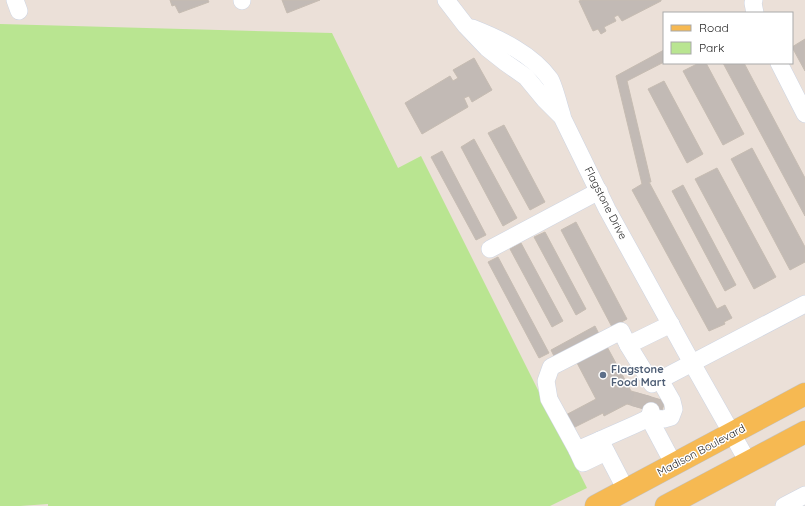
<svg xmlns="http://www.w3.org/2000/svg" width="805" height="506" viewBox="0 0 805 506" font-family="Quicksand,sans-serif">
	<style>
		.green { fill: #b9e591 }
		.building { fill: #c2bab5; stroke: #c6bcb2 }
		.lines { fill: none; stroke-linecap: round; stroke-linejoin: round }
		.minor-tunnel { stroke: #c4bbb5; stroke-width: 17; stroke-dasharray: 17 8; stroke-linecap: butt }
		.minor-casing { stroke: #cdd4e2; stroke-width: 18 }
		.major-casing { stroke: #c3c3c3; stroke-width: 23 }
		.minor { stroke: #fff; stroke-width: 17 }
		.major { stroke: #f6b952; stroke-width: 22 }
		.service-dot { fill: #5c6f8a; stroke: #fff; stroke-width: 1.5 }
		.labels { text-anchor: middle; stroke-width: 3; stroke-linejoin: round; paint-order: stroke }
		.street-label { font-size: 11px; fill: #272727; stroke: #fff }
		.service-label { font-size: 11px; font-weight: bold; fill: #4e5e75; stroke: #fff; text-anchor: start }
	</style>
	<rect width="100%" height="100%" fill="#ebe0d8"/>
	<polygon class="green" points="0,24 332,33 398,168 421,156 587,488 550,506 48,506 48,504 20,506 0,506"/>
	<g class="building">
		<polygon points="170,0 208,0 209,2 179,13 175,5 172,6"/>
		<polygon points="282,0 320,0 287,13"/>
		<polygon points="582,0 661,0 661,1 622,21 618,15 614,17 616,21 604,27 606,31 601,34 598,29 593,31 579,1"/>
		<polygon points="805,39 805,71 792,47"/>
		<polygon points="664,50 664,62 627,81 651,182 649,182 717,309 725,305 732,318 724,322 725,324 709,331 632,190 642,184 616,76"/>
		<polygon points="474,58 492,90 472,102 469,96 464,98 468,107 422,134 405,103 450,76 453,81 458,78 453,70"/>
		<polygon points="699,63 706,63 744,134 723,145 683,71"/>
		<polygon points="723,63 744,63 805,178 805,216"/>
		<polygon points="664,81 703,154 687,163 648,89"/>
		<polygon points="504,125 545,202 530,210 488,133"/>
		<polygon points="474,139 517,218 503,226 461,147"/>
		<polygon points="752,148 805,247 805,262 790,270 731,159"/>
		<polygon points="442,151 486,235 476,240 431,157"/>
		<polygon points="717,168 776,277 754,289 695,179"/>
		<polygon points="683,185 736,285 725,291 672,191"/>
		<polygon points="576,222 627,319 612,327 561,230"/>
		<polygon points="545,232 586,309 576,315 534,237"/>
		<polygon points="521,243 563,321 552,327 510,249"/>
		<polygon points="498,257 549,353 539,358 488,262"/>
		<polygon points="595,326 599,334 555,358 551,350"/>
		<polygon points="605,343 631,391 665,401 661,414 627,404 604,416 603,413 569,430 562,417 596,399 575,359"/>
	</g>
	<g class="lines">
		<g class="minor-tunnel">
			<polyline points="639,408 643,394"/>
			<polyline points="651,411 655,398"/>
		</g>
		<g class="minor-casing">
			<g id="minor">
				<polyline points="15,0 19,11"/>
				<polyline points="242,0 242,1"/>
				<polyline points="446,0 466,26 487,48 506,63 526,77 545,100 562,117 607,209 692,363 748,462"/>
				<polyline points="754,0 753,3 755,13"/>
				<path d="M472 28C500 39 532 54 550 79 554 85 559 106 562 115"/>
				<polyline points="779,63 805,114"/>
				<polyline points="490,249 599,191"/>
				<polyline points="628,345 652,384 805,304"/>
				<polyline points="651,411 649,418 664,419 671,417 674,409 672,401 660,380"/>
				<polyline points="600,440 634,425 649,418 674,465"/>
				<polyline points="577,450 583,463 606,452"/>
				<polyline points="626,490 600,440 577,450 549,399 546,381 551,367 621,331 628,345 671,324"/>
				<polyline points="784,506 805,495"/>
			</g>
		</g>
		<g class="major-casing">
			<g id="major">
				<polyline points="596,506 805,394"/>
				<polyline points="666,506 805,432"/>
			</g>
		</g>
		<use href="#minor" class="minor"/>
		<use href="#major" class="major"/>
	</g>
	<circle class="service-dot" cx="603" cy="375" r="4"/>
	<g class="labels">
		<g class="street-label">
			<text transform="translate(606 203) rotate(63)" y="4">Flagstone Drive</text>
			<text transform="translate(701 450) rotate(-28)" y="4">Madison Boulevard</text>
		</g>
		<g class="service-label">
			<text x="611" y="373">Flagstone<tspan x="611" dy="13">Food Mart</tspan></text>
		</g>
	</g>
	<rect x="663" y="12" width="130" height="52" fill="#ffffff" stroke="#a9a9a9"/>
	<rect x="671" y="25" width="20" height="6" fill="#f6b952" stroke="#a9a9a9"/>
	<text x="699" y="32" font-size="12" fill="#272727">Road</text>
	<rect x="671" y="42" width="20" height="12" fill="#b9e591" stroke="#a9a9a9"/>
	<text x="699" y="52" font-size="12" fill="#272727">Park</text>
</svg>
